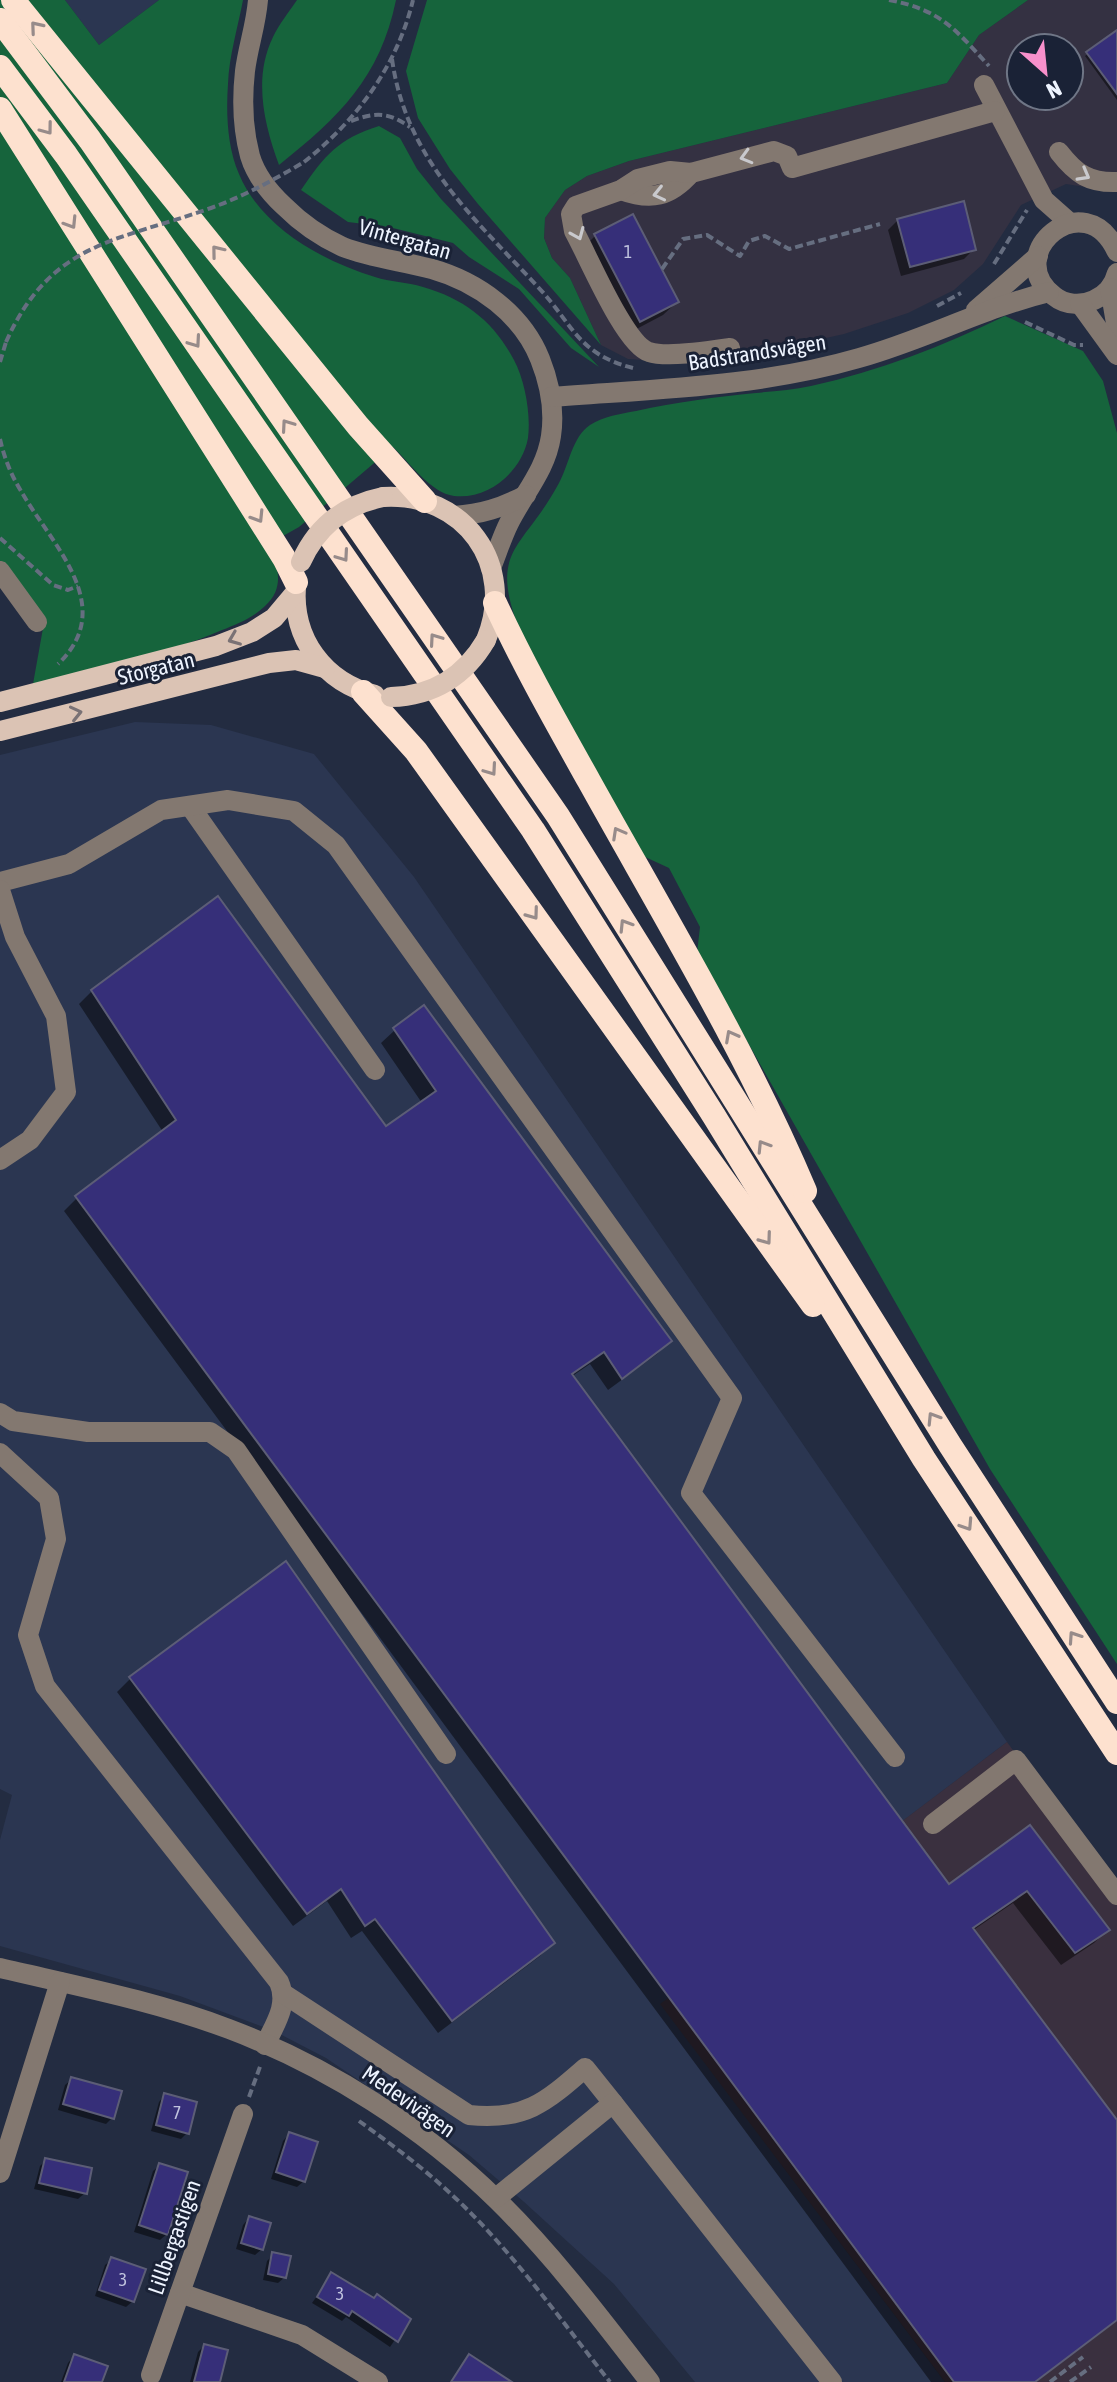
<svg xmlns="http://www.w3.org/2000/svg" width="1117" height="2382" viewBox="0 0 1117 2382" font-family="'Asap Condensed',sans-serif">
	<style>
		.commercial { fill: #343142; fill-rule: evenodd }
		.built { fill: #2b3651 }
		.education { fill: #3a303f }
		.green { fill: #16643c }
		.shadow { fill: #0007 }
		.building { fill: #362f79; stroke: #5c5d76; stroke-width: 2 }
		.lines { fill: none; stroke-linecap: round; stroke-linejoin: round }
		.path { stroke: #666e80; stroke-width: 4; stroke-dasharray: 8 4; stroke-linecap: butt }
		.minor { stroke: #837870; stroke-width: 20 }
		.major { stroke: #dbc3b4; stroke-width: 20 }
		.highway { stroke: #fde1cf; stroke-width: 24 }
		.path-bridge { stroke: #666e80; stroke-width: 4; stroke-dasharray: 8 4; stroke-linecap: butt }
		.major-bridge { stroke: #dbc3b4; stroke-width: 20 }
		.oneway { stroke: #978b8a }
		.oneway2 { stroke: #c9c9cd }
		.oneway3 { stroke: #7a7275 }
		.labels { text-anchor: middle; stroke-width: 6; stroke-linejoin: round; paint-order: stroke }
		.number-label { font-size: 18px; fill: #c0c3de }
		.street-label { font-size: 22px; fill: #eef4ff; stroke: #1a2236 }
	</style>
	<rect width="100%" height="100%" fill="#232c41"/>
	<path class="commercial" d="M1028 0H1117V192L1066 184 1021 205 983 264 954 290 908 313 844 334 772 350 705 359 662 361 628 359 601 345 570 278 552 258 544 238 545 218 565 190 587 176 629 161 947 83 979 35ZM1021 48H1069V96H1021Z"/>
	<g class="built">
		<polygon points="65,0 159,0 99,45"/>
		<polygon points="135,722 211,725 314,754 414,877 1007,1742 661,2004 945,2382 695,2382 614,2284 523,2201 469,2155 326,2058 274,2031 180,1996 0,1946 0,1840 12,1795 0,1789 0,755"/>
	</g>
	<polygon class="education" points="1007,1742 1117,1892 1117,2382 945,2382 660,2004"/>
	<g class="green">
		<path d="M0 0H65L99 45 159 0H243C238 27 229 56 228 84 226 112 227 147 239 174 261 227 322 261 375 277 390 282 407 282 423 287 465 299 494 322 514 360 525 381 531 414 528 438 522 471 489 500 454 496 431 493 409 462 393 447L299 527 267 545C279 565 285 588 265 606 254 617 237 624 222 630 162 656 96 668 33 684L45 617 0 575Z"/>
		<path d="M297 0H396C380 78 339 117 279 165 264 124 253 78 273 37 279 24 289 12 297 0Z"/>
		<polygon points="427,0 1028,0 979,35 947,83 629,161 587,176 565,190 545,218 544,238 552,258 570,278 601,345 478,204 450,169 418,118 406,71"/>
		<path d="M379 126 400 138 417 169 441 199 599 367 571 348 519 289 469 257 453 243 389 227 348 222 301 190C325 155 338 139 379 126Z"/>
		<path d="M1005 316 1083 351 1103 381 1117 433V1664L990 1469 697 953 700 927 669 868 643 856 522 636C486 548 522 552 559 483 569 465 572 437 590 425 604 416 620 414 636 411 676 402 716 397 756 393 774 391 793 390 811 386 879 371 943 346 1005 316Z"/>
	</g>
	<g class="shadow">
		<polygon points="1117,32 1117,100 1085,56"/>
		<polygon points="898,220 974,249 964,259 901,276 888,230"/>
		<polygon points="595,236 677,302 663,315 627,334 582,249"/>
		<polygon points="92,991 385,1129 422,1103 381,1043 395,1030 670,1341 657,1354 608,1390 590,1364 571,1377 949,1887 1030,1828 1107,1930 1094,1943 1061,1965 1013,1903 972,1931 1117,2123 1117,2321 1036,2382 931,2382 64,1211 77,1198 163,1132 79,1004"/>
		<polygon points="286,1564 553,1943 540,1956 438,2033 362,1931 351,1938 327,1901 293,1926 117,1692 130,1679"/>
		<polygon points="72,2079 112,2118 106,2124 58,2110 65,2085"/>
		<polygon points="165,2095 187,2133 181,2139 151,2131 159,2102"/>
		<polygon points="289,2134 304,2181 297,2187 271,2179 283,2141"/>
		<polygon points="46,2160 85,2193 78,2199 34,2189 40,2166"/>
		<polygon points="160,2165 167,2234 160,2240 134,2232 153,2171"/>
		<polygon points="249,2218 262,2249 255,2255 236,2249 243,2225"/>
		<polygon points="273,2255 285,2277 278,2283 263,2280 267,2261"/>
		<polygon points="112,2259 133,2301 126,2307 95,2296 105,2265"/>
		<polygon points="332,2275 409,2319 390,2347 346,2317 342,2321 312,2303"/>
		<polygon points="204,2346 217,2382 190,2382 198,2352"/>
		<polygon points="74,2356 100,2382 61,2382 68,2363"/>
	</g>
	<g class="building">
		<polygon points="1117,30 1117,94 1086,52"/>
		<polygon points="964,201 976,250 910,267 897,219"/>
		<polygon points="633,214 679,302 640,322 594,234"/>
		<polygon points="218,896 386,1126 436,1091 393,1028 424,1005 672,1341 622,1379 604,1352 572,1374 949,1884 1030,1825 1110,1930 1075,1953 1027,1891 973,1928 1117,2120 1117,2320 1035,2382 954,2382 75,1196 176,1120 91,990"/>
		<polygon points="286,1561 555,1943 452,2021 375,1919 365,1926 341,1889 307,1914 129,1677"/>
		<polygon points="71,2077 122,2091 114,2119 63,2104"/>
		<polygon points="164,2093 197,2102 189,2134 156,2125"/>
		<polygon points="289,2132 318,2142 305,2182 276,2172"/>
		<polygon points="45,2158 92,2168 87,2194 39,2183"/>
		<polygon points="159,2163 188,2172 168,2235 139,2225"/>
		<polygon points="249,2216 271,2223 263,2250 241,2243"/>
		<polygon points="272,2252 291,2256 286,2278 268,2274"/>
		<polygon points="111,2257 146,2269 134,2302 99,2290"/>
		<polygon points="331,2272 374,2298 377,2294 411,2319 398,2342 352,2311 349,2316 317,2297"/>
		<polygon points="204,2344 228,2350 220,2382 194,2382"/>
		<polygon points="74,2354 108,2366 102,2382 64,2382"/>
		<polygon points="469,2354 512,2382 451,2382"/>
	</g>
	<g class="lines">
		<g class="path">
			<path d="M889 0C941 10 955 29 989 66"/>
			<path d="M392 59C406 159 473 217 538 287 573 324 577 354 633 368"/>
			<path d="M351 121C376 112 388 112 410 127"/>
			<path d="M304 162C357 120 397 66 413 0"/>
			<polyline points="994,264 1027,210"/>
			<polyline points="662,269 683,239 707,235 740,256 749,241 765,236 789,249 880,224"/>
			<polyline points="937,306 961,293"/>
			<polyline points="1025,322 1074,345 1083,345"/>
			<polyline points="0,362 6,342"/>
			<path d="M0 439C4 457 11 475 21 491 51 544 119 606 58 664"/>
			<polyline points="0,538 53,585 68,590 78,586"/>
			<polyline points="249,2097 261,2064"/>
			<path d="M359 2121C391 2144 422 2167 451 2194 511 2249 559 2318 610 2382"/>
			<polyline points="1050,2382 1083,2357"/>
			<polyline points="1070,2382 1091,2367"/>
		</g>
		<g class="minor">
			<path d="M258 0C256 25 248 47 245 71 242 98 243 130 250 156 256 176 269 192 284 206 301 223 321 237 343 247 371 258 402 261 432 269 478 282 522 314 540 359 550 384 555 409 551 436 546 470 524 493 509 523 502 537 497 553 491 568"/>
			<polyline points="984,85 1044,200 1070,223"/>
			<path d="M1059 152C1076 174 1089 183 1117 182"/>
			<path d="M621 190C651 201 670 197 691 173"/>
			<path d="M1117 252C1085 181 1000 255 1054 296 1065 305 1081 306 1094 300 1106 295 1114 285 1117 273"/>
			<polyline points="1110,288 1117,329"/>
			<polyline points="1080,304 1117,355"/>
			<polyline points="976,310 1038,256"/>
			<path d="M730 348C710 351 667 358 649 352 625 345 588 256 574 231L571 214 576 206 621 190 638 179 670 171 691 173 774 151 787 156 792 168 995 111"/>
			<path d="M551 397C654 389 759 387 859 358 924 340 983 308 1049 292"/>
			<path d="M454 516C482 514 501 508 526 495"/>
			<polyline points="0,571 37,622"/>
			<polyline points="190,806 375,1070"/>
			<polyline points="0,882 69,864 161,810 228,800 294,811 336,845 732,1398 691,1493 895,1757"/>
			<polyline points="0,890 15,937 56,1016 66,1092 30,1140 0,1160"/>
			<polyline points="0,1413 13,1421 88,1432 210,1432 236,1450 446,1754"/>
			<path d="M0 1453 49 1498 56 1539 28 1635 45 1686 279 1982C289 2005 275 2024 265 2045"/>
			<polyline points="933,1824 1016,1760 1117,1895"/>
			<path d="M0 1968C77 1986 155 2001 229 2029 327 2066 423 2127 498 2201 554 2256 602 2320 650 2382"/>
			<path d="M284 1994 469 2115C524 2121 545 2103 585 2068L613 2103"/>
			<polyline points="0,2173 60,1982"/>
			<polyline points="496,2198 613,2103 832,2382"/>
			<polyline points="180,2293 302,2335 378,2382"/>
			<polyline points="151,2375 243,2114"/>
		</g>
		<g class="major">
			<path d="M383 497C464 492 517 565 486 640"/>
			<path d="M296 586C292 639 324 682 375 695"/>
			<polyline points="0,702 216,646 252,632 274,618 295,593"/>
			<polyline points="0,731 269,663 296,660 325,668"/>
		</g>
		<g class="highway">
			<polyline points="13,0 358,426 425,501"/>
			<polyline points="0,20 90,140 558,816 950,1445 1117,1702"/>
			<polyline points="0,67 66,155 533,830 714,1116 924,1459 1117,1753"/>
			<polyline points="0,109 284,558 296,582"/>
			<path d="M495 603C523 664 556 722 589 781 664 916 745 1049 805 1191"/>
			<polyline points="363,692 416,751 813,1305"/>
		</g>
		<path class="path-bridge" d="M6 342C51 241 119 241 211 208 244 196 274 180 304 162"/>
		<g class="major-bridge">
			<path d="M301 562C317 526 344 505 383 497"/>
			<path d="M391 697C433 696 465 676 486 640"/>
		</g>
	</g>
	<defs><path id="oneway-chevron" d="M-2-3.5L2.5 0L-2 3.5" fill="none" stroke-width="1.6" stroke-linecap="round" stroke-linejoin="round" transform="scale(2)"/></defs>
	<g class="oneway">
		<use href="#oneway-chevron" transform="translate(36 27) rotate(-130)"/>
		<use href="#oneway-chevron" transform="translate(47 129) rotate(53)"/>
		<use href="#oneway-chevron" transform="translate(71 223) rotate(58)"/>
		<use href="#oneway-chevron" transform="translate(217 251) rotate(-129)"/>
		<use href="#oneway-chevron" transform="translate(195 342) rotate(55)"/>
		<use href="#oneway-chevron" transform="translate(287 425) rotate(-125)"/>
		<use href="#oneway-chevron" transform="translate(258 517) rotate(58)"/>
		<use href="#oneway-chevron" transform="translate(343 556) rotate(55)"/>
		<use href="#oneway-chevron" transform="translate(435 639) rotate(-125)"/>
		<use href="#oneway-chevron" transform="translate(491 770) rotate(55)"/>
		<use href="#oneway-chevron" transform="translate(618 833) rotate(-119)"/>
		<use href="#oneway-chevron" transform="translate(533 914) rotate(54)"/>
		<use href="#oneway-chevron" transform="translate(625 925) rotate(-122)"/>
		<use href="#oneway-chevron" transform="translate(731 1036) rotate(-118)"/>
		<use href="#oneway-chevron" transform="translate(763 1146) rotate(-122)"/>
		<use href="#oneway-chevron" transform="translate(766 1239) rotate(54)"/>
		<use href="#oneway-chevron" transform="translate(933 1418) rotate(-122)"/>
		<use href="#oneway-chevron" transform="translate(967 1525) rotate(57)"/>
		<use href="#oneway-chevron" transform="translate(1074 1637) rotate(-124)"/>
	</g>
	<g class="oneway2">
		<use href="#oneway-chevron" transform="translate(746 157) rotate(164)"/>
		<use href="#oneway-chevron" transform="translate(1084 175) rotate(29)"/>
		<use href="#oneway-chevron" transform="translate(659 194) rotate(167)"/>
		<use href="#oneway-chevron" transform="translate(578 234) rotate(67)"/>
	</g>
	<g class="oneway3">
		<use href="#oneway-chevron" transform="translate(234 639) rotate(158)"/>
		<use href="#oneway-chevron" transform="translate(76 713) rotate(-13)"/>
	</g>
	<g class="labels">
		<g class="number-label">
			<text x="628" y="258">1</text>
			<text x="177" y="2119">7</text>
			<text x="123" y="2286">3</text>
			<text x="340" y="2300">3</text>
		</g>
		<g class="street-label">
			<text transform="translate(405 239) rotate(16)" y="8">Vintergatan</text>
			<text transform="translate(757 352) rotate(-9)" y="8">Badstrandsvägen</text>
			<text transform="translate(156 668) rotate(-14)" y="8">Storgatan</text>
			<text transform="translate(409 2101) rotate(35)" y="8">Medevivägen</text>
			<text transform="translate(174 2237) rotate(-71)" y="8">Lillbergastigen</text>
		</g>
	</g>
	<g transform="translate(1045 72) rotate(153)"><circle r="38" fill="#1a2236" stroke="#6f7686" stroke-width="2"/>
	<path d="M0-6L14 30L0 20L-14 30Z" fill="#f890cb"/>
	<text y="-12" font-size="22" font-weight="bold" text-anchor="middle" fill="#eef4ff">N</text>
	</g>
</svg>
